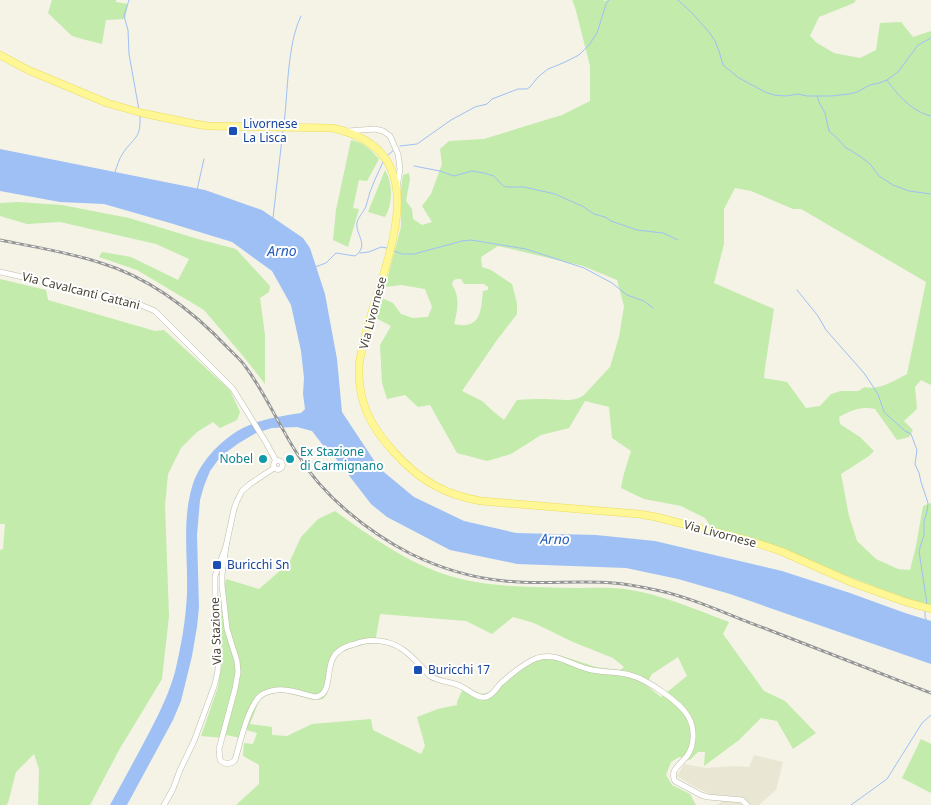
<svg xmlns="http://www.w3.org/2000/svg" width="931" height="805" viewBox="0 0 931 805" font-family="'Noto Sans',sans-serif">
	<style>
		.residential { fill: #e9e6d4 }
		.green { fill: #c2ebac; fill-rule: evenodd }
		.water { fill: #9fc0f5 }
		.lines { fill: none; stroke-linecap: round; stroke-linejoin: round }
		.stream { stroke: #9fc0f5; stroke-width: 1 }
		.minor-casing { stroke: #c0bda8; stroke-width: 6 }
		.major-casing { stroke: #ecdd5d; stroke-width: 8 }
		.minor { stroke: #fff; stroke-width: 5 }
		.major { stroke: #fff695; stroke-width: 7 }
		.rail-casing { stroke: #969696; stroke-width: 3 }
		.rail { stroke: #fff; stroke-width: 1; stroke-dasharray: 4; stroke-linecap: butt }
		.transit-dot { fill: #1a4fb4; stroke: #fff; stroke-width: 2 }
		.culture-dot { fill: #0f9aa8; stroke: #fff; stroke-width: 2 }
		.labels { text-anchor: middle; stroke-width: 4; stroke-linejoin: round; paint-order: stroke }
		.transit-label { font-size: 12px; fill: #164399; stroke: #fff; text-anchor: start }
		.street-label { font-size: 12px; fill: #484435; stroke: #fff }
		.culture-label { font-size: 12px; fill: #0d838f; stroke: #fff; text-anchor: start }
		.water-label { font-size: 14px; font-style: italic; fill: #275fbb; stroke: #fff }
	</style>
	<rect width="100%" height="100%" fill="#f4f3e6"/>
	<polygon class="residential" points="754,755 783,762 776,790 759,805 717,805 722,801 722,796 710,794 693,786 677,776 684,764 706,768 734,766 749,767"/>
	<g class="green">
		<polygon points="52,0 116,0 116,2 128,4 125,19 106,20 102,44 82,39 72,36 48,13"/>
		<path d="M572 0H603L604 1 607 0H856L854 3 819 17 810 36 817 43 834 53 860 58 876 50 880 23 901 22 913 37 931 31V385L921 380 915 387 917 409 904 421 913 430 909 437 897 440 875 409C859 406 853 410 839 417L840 424 860 437 874 451 869 456 841 474 849 516 857 541 876 559 898 569 910 570 916 546 923 506 931 503V607L912 601 824 567 712 528 705 518 681 506 644 499 621 488 623 477 631 451 612 438 609 407 585 401 569 428 541 435 511 454 487 461 457 453 430 405 418 407 405 395 387 399 382 383 380 345 391 326 374 317 382 298 393 303 401 314 413 318 428 317 432 307 425 289 401 285 385 287 401 227V190L403 175 409 173 410 179 406 201 412 209 413 219 422 225 432 222 422 206 431 194 442 164 440 149 449 141 484 139 562 115 590 101V66L575 7ZM735 188 751 191 793 209H801L926 282 907 374C896 380 878 391 865 387L858 391H841L831 394 820 406 806 408 787 382 764 378 765 368 774 309 714 283 724 244V209ZM498 246 583 266 617 280 624 306 619 337 610 367 584 395C574 403 558 399 545 399 536 399 527 399 517 400L504 420 494 412 482 401 462 391 497 340 517 314V303L512 284 491 270 482 267 481 257ZM456 279H461L464 284H484L488 287V290L483 291C481 311 481 330 454 324 458 309 460 298 452 284L453 281Z"/>
		<path d="M351 140C365 143 370 149 379 159L367 181 359 180 353 208 359 209 348 247 333 240 336 210Z"/>
		<path d="M385 170C393 183 393 204 385 217L368 212Z"/>
		<polygon points="18,202 62,205 129,218 198,239 236,249 270,286 269,292 260,298 265,335 265,384 243,356 204,310 137,270 99,257 102,252 131,257 178,280 189,259 156,244 60,222 27,224 0,216 0,203"/>
		<polygon points="0,279 46,290 48,300 155,331 164,330 230,390 240,412 237,420 220,428 213,422 197,432 181,448 168,474 165,506 169,616 162,679 119,750 90,805 38,805 39,769 34,754 16,772 8,803 6,805 0,805 0,550 3,549 5,524 0,524"/>
		<path d="M335 511C370 536 407 563 450 576 489 588 537 587 578 588 595 588 614 587 631 590 665 596 697 610 729 622L723 634 764 691 785 701 816 733 793 749 777 721 761 718 739 740 704 766 705 752H698L690 760 679 757 671 762 666 775 672 785 690 794 696 805H236L259 784V765L243 756 244 743 253 744 257 733 242 729 239 738 227 735 224 738 201 736 218 687 222 662 218 604 226 579 259 589 289 563 301 537 318 519ZM380 614 466 621 492 634 513 617 534 623 573 642 613 658 624 667 620 670 596 667 559 655H539L524 662 491 692 481 694 464 686 457 702V705L438 709 417 717 425 746 421 754 373 730 371 719 312 724 287 736 272 735V727L250 724 259 701 265 696 274 693H287L314 700 323 699 327 694 331 671 337 655C349 648 360 644 375 643ZM678 657 687 676 661 697 646 685 652 674Z"/>
		<polygon points="921,739 931,744 931,793 902,778"/>
	</g>
	<path class="water" d="M0 149 205 190 262 210 303 238 310 248 325 294 337 359 342 412 379 468 414 497 464 521 516 533 596 535 655 541 782 571 850 593 905 613 931 621V664L730 594 678 579 626 568 517 564 450 550 387 517 371 504 337 460 322 444 312 431 297 427 272 428 256 433 239 443 228 451 218 460 210 471 204 486 200 500 197 535 199 607 197 627 192 656 181 701 173 720 127 805H110C123 781 137 756 150 731 160 712 169 693 175 672 181 647 186 619 187 593 188 558 182 521 192 487 195 476 201 466 208 457 236 424 261 419 301 413L305 409 303 394 304 378 301 351 291 305 272 271 232 242 170 223 104 204 60 202 0 191Z"/>
	<g class="lines">
		<g class="stream">
			<polyline points="129,0 124,16 128,30 129,54 139,110"/>
			<polyline points="678,0 692,13 709,32 715,41 719,51 723,65 739,78 765,92 774,95 786,96 798,94 807,96 831,96 849,94 857,92 870,85 879,83 887,80 898,72 918,45 931,38"/>
			<path d="M887 80C897 95 913 112 931 116"/>
			<polyline points="817,96 820,104 825,113 829,131 838,139 845,147 861,157 870,164 879,176 893,185 909,191 931,194"/>
			<path d="M284 124C288 92 287 45 301 16"/>
			<polyline points="400,146 417,144 451,120 475,107 487,104 492,99 518,89 527,89 530,87 538,77 548,69 563,63 579,55 589,45 597,33 599,27 606,4 609,0"/>
			<polyline points="388,155 394,150"/>
			<polyline points="414,166 440,171 454,176 472,171 484,173 494,176 502,185 506,187 524,187 555,194 584,207 594,214 605,217 611,221 637,230 663,233 678,240"/>
			<path d="M115 172C117 166 119 159 123 153 134 137 141 139 140 116"/>
			<polyline points="197,190 204,159"/>
			<polyline points="273,218 283,130"/>
			<polyline points="394,251 402,254 414,254 462,241 471,240 526,249 584,268 612,283 627,295 644,301 653,308"/>
			<polyline points="360,253 369,252 381,247 387,248"/>
			<path d="M315 267 326 263 336 253 355 256C370 245 355 234 357 223 358 217 364 212 366 206 368 200 369 193 372 187 375 179 379 171 383 162"/>
			<polyline points="797,290 818,316 826,330 864,373 878,394 884,412 905,431 911,434 917,450 915,464 919,473 921,482 928,503 927,512 924,521 924,535 919,551 927,604"/>
			<polyline points="925,610 925,617 927,621"/>
			<polyline points="851,805 887,779 922,723 931,715"/>
		</g>
		<g class="minor-casing">
			<g id="minor">
				<polyline points="348,131 375,129 383,131 390,136 398,154 400,169 397,188"/>
				<polyline points="0,272 121,299 136,303 155,311 233,389 267,444 276,461"/>
				<circle cx="278" cy="465" r="4.5"/>
				<path d="M226 546 222 575V585L227 629 237 661 238 672 235 689 219 749 220 760C225 765 230 765 235 760 240 743 247 710 259 697 265 691 277 689 285 690 295 691 306 695 316 697 332 694 326 670 333 658 337 650 346 646 355 644 370 638 389 640 402 649 413 656 421 667 430 676 441 683 452 681 462 687 469 690 477 699 486 697 493 695 496 689 500 684 509 676 526 662 537 658 556 652 571 665 588 669 602 673 616 671 630 675 646 679 679 701 688 716 695 728 695 745 687 756 681 764 669 770 675 781L701 795 708 797 742 800 747 805"/>
				<polyline points="164,805 173,789 180,770 194,741 215,684 218,670 219,649 215,597 215,576 226,546 234,509 237,501 242,491 250,484 274,468"/>
			</g>
		</g>
		<g class="major-casing">
			<path id="major" d="M0 55 28 70 107 103 142 113 195 124 208 126 332 128C449 153 376 276 362 349 361 355 359 361 359 368 358 403 371 427 394 452 419 480 445 495 481 501L639 514 656 517 746 540 766 546 783 552 853 583 906 602 931 609"/>
		</g>
		<use href="#minor" class="minor"/>
		<use href="#major" class="major"/>
		<g class="rail-casing">
			<path id="rail" d="M0 240C34 247 68 252 101 263 151 278 195 313 230 350 235 355 241 360 245 366 266 394 279 426 298 455 323 496 368 532 411 554 440 568 472 578 505 581 541 585 577 580 613 583 628 584 642 587 656 590 694 598 728 615 764 628 820 650 875 671 931 693"/>
		</g>
		<use href="#rail" class="rail"/>
	</g>
	<g class="transit-dot">
		<rect x="228" y="126" width="10" height="10" rx="2.5"/>
		<rect x="212" y="560" width="10" height="10" rx="2.5"/>
		<rect x="413" y="665" width="10" height="10" rx="2.5"/>
	</g>
	<g class="culture-dot">
		<circle cx="263" cy="459" r="5"/>
		<circle cx="290" cy="459" r="5"/>
	</g>
	<g class="labels">
		<g class="transit-label">
			<text x="243" y="128">Livornese<tspan x="243" dy="14">La Lisca</tspan></text>
			<text x="227" y="569">Buricchi Sn</text>
			<text x="428" y="674">Buricchi 17</text>
		</g>
		<g class="street-label">
			<text transform="translate(81 291) rotate(14)" y="4">Via Cavalcanti Cattani</text>
			<text transform="translate(373 313) rotate(-75)" y="4">Via Livornese</text>
			<text transform="translate(720 534) rotate(15)" y="4">Via Livornese</text>
			<text transform="translate(216 631) rotate(-92)" y="4">Via Stazione</text>
		</g>
		<g class="culture-label">
			<text x="300" y="456">Ex Stazione<tspan x="300" dy="14">di Carmignano</tspan></text>
			<text x="253" y="463" text-anchor="end">Nobel</text>
		</g>
		<g class="water-label">
			<text x="282" y="256">Arno</text>
			<text transform="translate(555 539) rotate(1)" y="5">Arno</text>
		</g>
	</g>
</svg>
